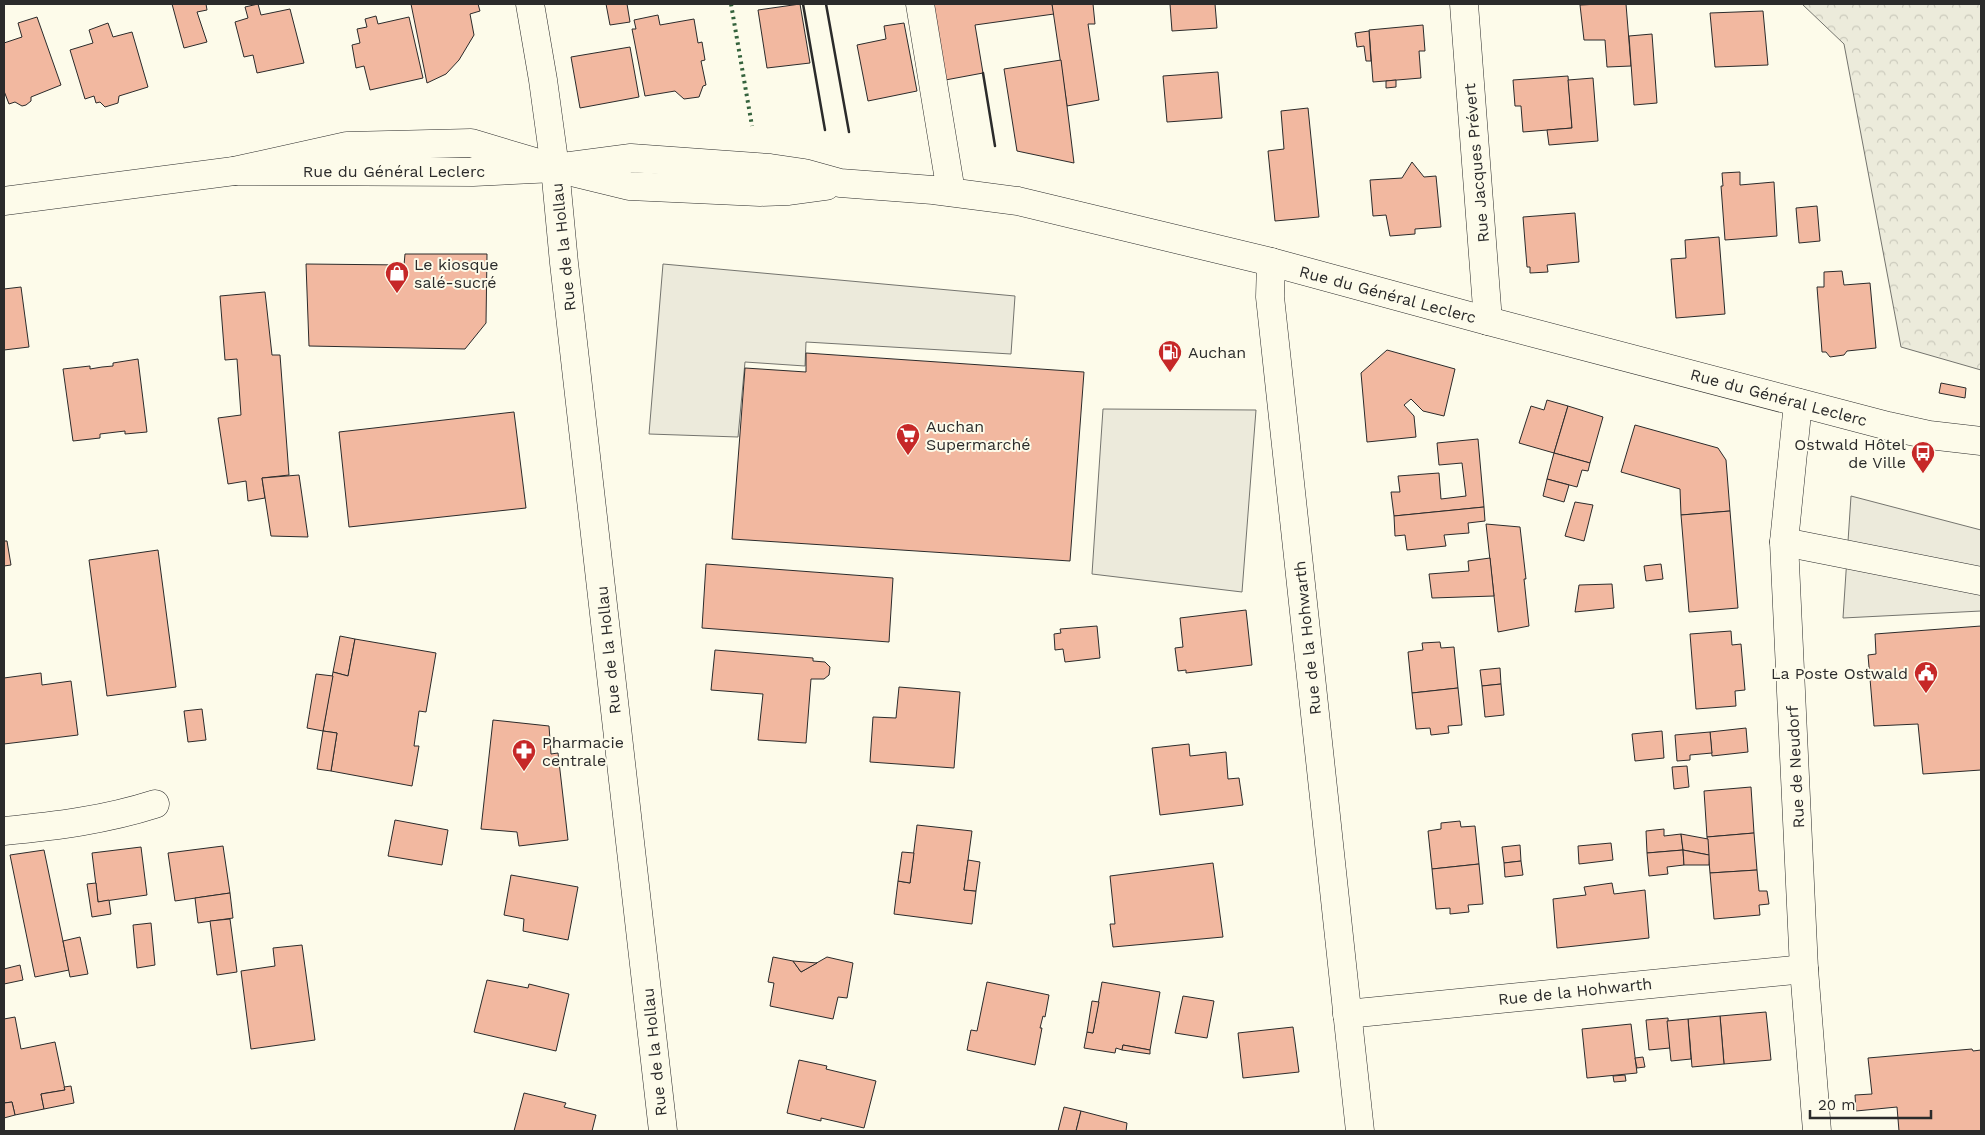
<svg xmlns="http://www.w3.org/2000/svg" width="1985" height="1135" viewBox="0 0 1985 1135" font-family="'Work Sans',sans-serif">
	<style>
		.forest { fill: url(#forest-crowns); stroke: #74746e }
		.parking { fill: #eceadb; stroke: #74746e }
		.building { fill: #f2b8a0; stroke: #2b2b2b }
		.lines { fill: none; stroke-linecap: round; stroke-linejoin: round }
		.minor-casing { stroke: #2b2b2b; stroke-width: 29 }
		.major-casing { stroke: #2b2b2b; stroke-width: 29 }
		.minor { stroke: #fdfbea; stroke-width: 28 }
		.major { stroke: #fdfbea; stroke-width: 28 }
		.hedge { stroke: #34623c; stroke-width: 4; stroke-dasharray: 2.5 4; stroke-linecap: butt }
		.wall { stroke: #2b2b2b; stroke-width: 2.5 }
		.labels { text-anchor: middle; stroke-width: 4; stroke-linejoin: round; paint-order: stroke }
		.street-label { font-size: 16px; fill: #2b2b2b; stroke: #fdfbea }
		.poi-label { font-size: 16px; fill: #2b2b2b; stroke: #fdfbea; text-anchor: start }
	</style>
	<defs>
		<pattern id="forest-crowns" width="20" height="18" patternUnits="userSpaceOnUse" patternTransform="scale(1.25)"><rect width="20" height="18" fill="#ecebdb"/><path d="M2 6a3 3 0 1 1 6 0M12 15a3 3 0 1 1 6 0" fill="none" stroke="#cbcabc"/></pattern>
	</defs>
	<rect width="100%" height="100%" fill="#fdfbea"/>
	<polygon class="forest" points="1802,4 1981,4 1981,370 1901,347 1844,44"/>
	<g class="parking">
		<polygon points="663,264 1015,296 1011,354 806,342 805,366 745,362 738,437 649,434"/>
		<polygon points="1103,409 1256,410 1242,592 1092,574"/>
		<polygon points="1851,496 1981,530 1981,611 1843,618"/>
	</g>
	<g class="building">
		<polygon points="172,4 206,4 207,10 197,12 207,42 184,48"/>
		<polygon points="258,4 261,15 290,9 304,63 257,73 253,55 244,57 235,22 248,18 245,7"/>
		<polygon points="411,4 478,4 480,11 470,14 474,35 459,60 446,74 427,83"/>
		<polygon points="606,4 627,4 630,22 610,25"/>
		<polygon points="800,4 810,63 767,68 758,10"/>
		<polygon points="927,4 1052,4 1054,14 975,25 983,73 940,81"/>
		<polygon points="1052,4 1093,4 1095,24 1088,24 1099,100 1067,106"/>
		<polygon points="1170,4 1215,4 1217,28 1172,31"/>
		<polygon points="1600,4 1626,4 1631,66 1607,67 1605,40 1584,40 1580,5"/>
		<polygon points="1763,11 1768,65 1715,67 1710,13"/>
		<polygon points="658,15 660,25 694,19 698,43 702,42 705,60 701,61 706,85 703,86 699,97 684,99 675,91 645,96 632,29 636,29 634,20"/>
		<polygon points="376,16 378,24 409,17 423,78 370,90 364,66 356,68 352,45 360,43 357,29 367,27 365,19"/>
		<polygon points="37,17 61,85 31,97 31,101 26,105 22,106 15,102 9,104 4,91 4,43 22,37 18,23"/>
		<polygon points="108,23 113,37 132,32 148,87 119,96 118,103 105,107 100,102 96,103 94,96 85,99 70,50 93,43 89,30"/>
		<polygon points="904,23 917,91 868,101 857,45 886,39 884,26"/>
		<polygon points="1423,25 1425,51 1419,51 1421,78 1373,82 1369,30"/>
		<polygon points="1369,31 1371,61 1366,61 1364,46 1357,47 1355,33"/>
		<polygon points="1652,34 1657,103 1634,105 1629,36"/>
		<polygon points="630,47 639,97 580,108 571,57"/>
		<polygon points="1061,60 1067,106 1074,163 1017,151 1004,69"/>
		<polygon points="1218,72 1222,118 1167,122 1163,76"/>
		<polygon points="1568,76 1572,128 1523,132 1521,106 1515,106 1513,80"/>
		<polygon points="1593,78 1598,141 1549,145 1547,130 1572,128 1568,80"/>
		<polygon points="1396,80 1396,87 1386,88 1386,81"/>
		<polygon points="1308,108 1319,217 1275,221 1268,151 1284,149 1281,111"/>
		<polygon points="1412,162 1424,177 1436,176 1441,227 1415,229 1415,234 1390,236 1386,215 1373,216 1370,180 1402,178"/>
		<polygon points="1740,172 1740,185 1774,182 1777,236 1725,240 1721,186 1723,186 1722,173"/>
		<polygon points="1817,206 1820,241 1799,243 1796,208"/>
		<polygon points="1575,213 1579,262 1547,265 1548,272 1530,273 1530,267 1527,267 1523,217"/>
		<polygon points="1719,237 1725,314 1676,318 1671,259 1686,258 1685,240"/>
		<polygon points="405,254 487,254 486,323 465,349 309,346 306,264 404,265"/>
		<polygon points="1842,271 1844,285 1870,283 1876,348 1847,351 1844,355 1830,357 1826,352 1822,352 1817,287 1824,287 1824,272"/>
		<polygon points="21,287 29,347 4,350 4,289"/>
		<polygon points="265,292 272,355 280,355 289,475 262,478 265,498 248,501 246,481 228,484 218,418 241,415 237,359 225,360 220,296"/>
		<polygon points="1387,350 1455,369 1444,416 1423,411 1411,399 1404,405 1414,416 1416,437 1367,442 1361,373"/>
		<polygon points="806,353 1084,372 1070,561 732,539 745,368 806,372"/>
		<polygon points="138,359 147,432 125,434 125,431 100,434 100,438 73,441 63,369 90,366 90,369 102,367 113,366 113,363"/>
		<polygon points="1941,383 1966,388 1965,398 1939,393"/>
		<polygon points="1547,400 1568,406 1554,453 1519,443 1531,406 1544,410"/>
		<polygon points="1568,406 1603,417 1590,463 1554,453"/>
		<polygon points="514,412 526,508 349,527 339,432"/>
		<polygon points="1635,425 1718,448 1726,460 1730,511 1681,515 1680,489 1621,472"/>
		<polygon points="1478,439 1484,507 1394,516 1391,492 1400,492 1398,476 1439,473 1441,499 1466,496 1462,463 1439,465 1437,443"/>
		<polygon points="1554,453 1590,463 1588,471 1582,470 1577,487 1547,479"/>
		<polygon points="299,475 308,537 271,536 262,478"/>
		<polygon points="1547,479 1569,485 1564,502 1543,496"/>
		<polygon points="1575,502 1593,505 1584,541 1565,536"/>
		<polygon points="1484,507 1485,521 1468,523 1469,533 1444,535 1446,546 1407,550 1405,535 1395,536 1394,516"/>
		<polygon points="1730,511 1738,608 1689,612 1681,515"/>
		<polygon points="1486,524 1520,527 1526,579 1524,579 1529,626 1498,632"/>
		<polygon points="4,541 7,541 11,565 4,566"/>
		<polygon points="158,550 176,687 107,696 89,560"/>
		<polygon points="1490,558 1494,596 1432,598 1429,574 1469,571 1468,561"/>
		<polygon points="706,564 893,578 889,642 702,628"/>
		<polygon points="1661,564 1663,579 1646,581 1644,566"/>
		<polygon points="1612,584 1614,608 1575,612 1579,585"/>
		<polygon points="1246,610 1252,665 1186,673 1186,670 1178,671 1175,648 1183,647 1180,618"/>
		<polygon points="1097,626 1100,658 1065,662 1063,649 1055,650 1054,634 1061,633 1060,629"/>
		<polygon points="1981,626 1981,770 1923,774 1918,724 1874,726 1868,655 1876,654 1875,634"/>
		<polygon points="1731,631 1732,645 1741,644 1745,690 1735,691 1736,706 1696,709 1690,634"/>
		<polygon points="340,636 355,639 348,676 333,672"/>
		<polygon points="355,639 436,653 426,712 419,711 414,746 419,746 412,786 331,771 337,733 323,731 333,672 348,676"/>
		<polygon points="1440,642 1441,648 1454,647 1458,688 1412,693 1408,652 1423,650 1422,643"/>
		<polygon points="715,650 813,658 813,661 825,662 830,667 829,675 824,679 811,679 806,743 758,740 763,694 711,690"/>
		<polygon points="1500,668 1501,684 1482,686 1480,670"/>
		<polygon points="41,673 42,685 71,681 78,735 4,744 4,678"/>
		<polygon points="316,674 333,676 323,731 307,728"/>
		<polygon points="1501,684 1504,715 1485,717 1482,686"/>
		<polygon points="899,687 960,692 954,768 870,762 873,717 896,718"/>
		<polygon points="1458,688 1462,725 1448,726 1449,733 1431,735 1430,728 1416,729 1412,693"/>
		<polygon points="202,709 206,740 188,742 184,711"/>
		<polygon points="493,720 549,726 551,754 558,753 568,840 519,846 517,832 481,829"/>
		<polygon points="1746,728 1748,752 1712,756 1710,732"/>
		<polygon points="323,731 337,733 331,771 317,769"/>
		<polygon points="1662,731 1664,758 1635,761 1632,734"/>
		<polygon points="1710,732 1712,753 1690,755 1690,760 1677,761 1675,735"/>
		<polygon points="1189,744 1190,756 1226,752 1228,779 1239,778 1243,805 1160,815 1152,748"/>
		<polygon points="1687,766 1689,787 1674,789 1672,767"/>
		<polygon points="1751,787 1754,833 1707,837 1704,791"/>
		<polygon points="395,820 448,830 442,865 388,856"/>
		<polygon points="1460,821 1461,827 1475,826 1479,864 1432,869 1428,831 1441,829 1441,823"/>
		<polygon points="917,825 972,831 964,890 976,891 972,924 894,914 898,881 910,883"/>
		<polygon points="1664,829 1664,836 1681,834 1683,850 1647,853 1646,831"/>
		<polygon points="1754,833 1757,870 1710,873 1707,837"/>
		<polygon points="1681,834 1708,839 1709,855 1683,850"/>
		<polygon points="1611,843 1613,860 1579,864 1578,846"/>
		<polygon points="1520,845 1521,861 1504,863 1502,847"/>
		<polygon points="223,846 230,893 175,901 168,853"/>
		<polygon points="141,847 147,895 98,902 92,853"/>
		<polygon points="44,850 69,970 35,977 10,855"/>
		<polygon points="1683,850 1684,865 1667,867 1668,874 1649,876 1647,853"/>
		<polygon points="1683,850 1709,855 1709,865 1684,865"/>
		<polygon points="902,852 914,853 910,883 898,881"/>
		<polygon points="968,860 980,862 976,891 964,890"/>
		<polygon points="1521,861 1523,875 1505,877 1504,863"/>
		<polygon points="1213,863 1223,937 1113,947 1110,924 1115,924 1110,876"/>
		<polygon points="1479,864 1483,904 1468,905 1469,912 1450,914 1450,908 1436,909 1432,869"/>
		<polygon points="1757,870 1759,891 1767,891 1769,904 1759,905 1760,915 1714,919 1710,873"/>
		<polygon points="511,875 578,887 568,940 523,931 524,919 504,915"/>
		<polygon points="96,883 98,902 109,900 111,914 92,917 87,884"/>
		<polygon points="1612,883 1614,894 1645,890 1649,938 1557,948 1553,899 1586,895 1584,887"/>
		<polygon points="230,893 233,918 198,923 195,898"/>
		<polygon points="230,919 237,972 217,975 210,921"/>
		<polygon points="151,923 155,965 137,968 133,925"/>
		<polygon points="80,937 88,974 70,977 63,941"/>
		<polygon points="302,945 315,1040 251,1049 241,971 275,966 273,948"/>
		<polygon points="773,957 793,961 801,972 827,957 853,963 847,998 838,997 833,1019 770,1006 774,983 768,982"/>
		<polygon points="793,961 817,963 801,972"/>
		<polygon points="20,965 23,980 4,984 4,969"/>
		<polygon points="487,980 528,988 529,984 569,994 556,1051 474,1032"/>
		<polygon points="987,982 1049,995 1045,1017 1043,1016 1040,1028 1042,1028 1035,1065 967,1050 971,1030 977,1031"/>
		<polygon points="1102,982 1160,992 1150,1050 1123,1045 1122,1050 1116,1048 1115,1053 1084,1048 1087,1032 1093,1033"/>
		<polygon points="1183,996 1214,1001 1207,1038 1175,1033"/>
		<polygon points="1092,1001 1099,1002 1093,1033 1087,1032"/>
		<polygon points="1766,1012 1771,1060 1724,1064 1720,1016"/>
		<polygon points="1720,1016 1724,1064 1692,1067 1688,1019"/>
		<polygon points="15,1017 21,1049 55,1042 65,1090 41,1094 44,1109 15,1115 12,1102 4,1103 4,1019"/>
		<polygon points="1668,1018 1670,1048 1649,1050 1646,1020"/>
		<polygon points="1688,1019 1691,1059 1671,1061 1667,1021"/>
		<polygon points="1631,1024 1637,1073 1587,1078 1582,1029"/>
		<polygon points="1293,1027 1299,1072 1243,1078 1238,1033"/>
		<polygon points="1123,1045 1150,1050 1150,1054 1122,1050"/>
		<polygon points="1972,1049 1973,1051 1981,1050 1981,1131 1899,1131 1897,1107 1856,1111 1855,1095 1872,1094 1868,1058"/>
		<polygon points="1643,1057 1645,1067 1637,1068 1635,1058"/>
		<polygon points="799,1060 827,1066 826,1069 876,1081 864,1128 821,1118 821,1121 787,1113"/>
		<polygon points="1625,1075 1626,1081 1614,1082 1613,1076"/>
		<polygon points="71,1086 74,1103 44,1109 41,1094 65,1090 64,1087"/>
		<polygon points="524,1093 566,1103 564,1107 596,1115 592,1131 514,1131"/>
		<polygon points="12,1102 15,1115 4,1118 4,1103"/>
		<polygon points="1064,1107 1081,1111 1076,1131 1058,1131"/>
		<polygon points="1081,1111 1127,1123 1126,1131 1076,1131"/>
	</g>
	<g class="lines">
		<g class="minor-casing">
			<g id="minor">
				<polyline points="530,4 543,80 555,168 564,263 663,1131"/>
				<polyline points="920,4 951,192"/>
				<polyline points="1464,4 1488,321"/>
				<polyline points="1271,262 1270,297 1360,1131"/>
				<polyline points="1798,403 1784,542 1804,969 1817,1131"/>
				<polyline points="1784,542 1981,581"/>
				<path d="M4 831C56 826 105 820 155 804"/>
				<polyline points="1347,1014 1804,969"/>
			</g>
		</g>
		<g class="major-casing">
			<g id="major">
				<polyline points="234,171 473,172 555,168 631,158 770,168 804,173 840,183 933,190 1018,201 1271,262 1488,321 1888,426 1929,435 1981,441"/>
				<polyline points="4,201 234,171 347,146 471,143 555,168 629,186 760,192 789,191 826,186"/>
			</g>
		</g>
		<use href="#minor" class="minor"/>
		<use href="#major" class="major"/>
		<polyline class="hedge" points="731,4 752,126"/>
		<g class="wall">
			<polyline points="803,4 825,130"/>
			<polyline points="826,4 849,132"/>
			<polyline points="983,73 995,146"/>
		</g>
	</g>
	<defs>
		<g id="shop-pin" transform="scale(1.25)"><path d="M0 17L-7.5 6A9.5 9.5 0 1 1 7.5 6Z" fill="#c62828" stroke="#fdfbea"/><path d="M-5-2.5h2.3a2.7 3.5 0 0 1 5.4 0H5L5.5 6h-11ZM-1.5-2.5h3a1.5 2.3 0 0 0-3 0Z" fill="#fff"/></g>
		<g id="fuel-pin" transform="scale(1.25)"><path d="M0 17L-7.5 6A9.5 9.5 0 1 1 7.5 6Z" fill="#c62828" stroke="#fdfbea"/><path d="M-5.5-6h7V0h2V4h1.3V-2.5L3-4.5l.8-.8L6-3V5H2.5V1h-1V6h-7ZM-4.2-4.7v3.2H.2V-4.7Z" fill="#fff"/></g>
		<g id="supermarket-pin" transform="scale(1.25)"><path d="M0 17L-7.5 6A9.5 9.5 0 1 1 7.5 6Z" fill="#c62828" stroke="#fdfbea"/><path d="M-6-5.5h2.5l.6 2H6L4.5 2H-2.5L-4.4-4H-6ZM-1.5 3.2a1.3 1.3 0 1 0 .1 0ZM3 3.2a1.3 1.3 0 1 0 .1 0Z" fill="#fff"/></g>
		<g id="bus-pin" transform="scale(1.25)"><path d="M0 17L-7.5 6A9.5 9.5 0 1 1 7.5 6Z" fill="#c62828" stroke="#fdfbea"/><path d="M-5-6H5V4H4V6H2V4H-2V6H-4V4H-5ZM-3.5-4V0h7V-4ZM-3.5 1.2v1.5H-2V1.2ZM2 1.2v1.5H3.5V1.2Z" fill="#fff"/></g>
		<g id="civic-pin" transform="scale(1.25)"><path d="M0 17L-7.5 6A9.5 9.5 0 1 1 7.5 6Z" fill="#c62828" stroke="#fdfbea"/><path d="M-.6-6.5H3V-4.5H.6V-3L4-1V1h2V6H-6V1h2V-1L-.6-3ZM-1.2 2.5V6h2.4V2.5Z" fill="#fff"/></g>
		<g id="pharmacy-pin" transform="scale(1.25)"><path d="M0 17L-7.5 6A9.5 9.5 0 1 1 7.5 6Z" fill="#c62828" stroke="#fdfbea"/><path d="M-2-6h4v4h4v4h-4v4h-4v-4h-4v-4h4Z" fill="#fff"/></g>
	</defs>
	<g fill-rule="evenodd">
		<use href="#shop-pin" x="397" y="273"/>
		<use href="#fuel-pin" x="1170" y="352"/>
		<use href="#supermarket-pin" x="908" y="435"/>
		<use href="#bus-pin" x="1923" y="453"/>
		<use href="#civic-pin" x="1926" y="673"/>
		<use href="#pharmacy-pin" x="524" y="751"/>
	</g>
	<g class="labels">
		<g class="street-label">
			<text transform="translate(1476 163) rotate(-95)" y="6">Rue Jacques Prévert</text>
			<text x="394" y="177">Rue du Général Leclerc</text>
			<text transform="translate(563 247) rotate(-96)" y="6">Rue de la Hollau</text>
			<text transform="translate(1388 294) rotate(15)" y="6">Rue du Général Leclerc</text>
			<text transform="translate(1779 397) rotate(15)" y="6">Rue du Général Leclerc</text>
			<text transform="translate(1307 638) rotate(-96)" y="6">Rue de la Hohwarth</text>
			<text transform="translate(608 650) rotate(-96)" y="6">Rue de la Hollau</text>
			<text transform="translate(1795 767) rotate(-93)" y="6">Rue de Neudorf</text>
			<text transform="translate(1575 991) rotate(-6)" y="6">Rue de la Hohwarth</text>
			<text transform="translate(654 1052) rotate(-96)" y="6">Rue de la Hollau</text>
		</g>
		<g class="poi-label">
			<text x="414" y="270">Le kiosque<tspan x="414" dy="18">salé-sucré</tspan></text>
			<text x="1188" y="358">Auchan</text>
			<text x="926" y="432">Auchan<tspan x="926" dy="18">Supermarché</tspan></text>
			<text x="1906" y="450" text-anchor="end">Ostwald Hôtel<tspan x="1906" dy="18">de Ville</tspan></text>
			<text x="1908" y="679" text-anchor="end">La Poste Ostwald</text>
			<text x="542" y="748">Pharmacie<tspan x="542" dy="18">centrale</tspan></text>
		</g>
	</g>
	<rect width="1985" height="1135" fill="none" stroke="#2b2b2b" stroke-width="10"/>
	<path d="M1810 1110v8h121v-8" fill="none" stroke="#2b2b2b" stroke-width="2.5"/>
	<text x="1818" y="1110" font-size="15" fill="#2b2b2b" stroke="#fdfbea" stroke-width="4" paint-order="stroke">20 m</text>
</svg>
